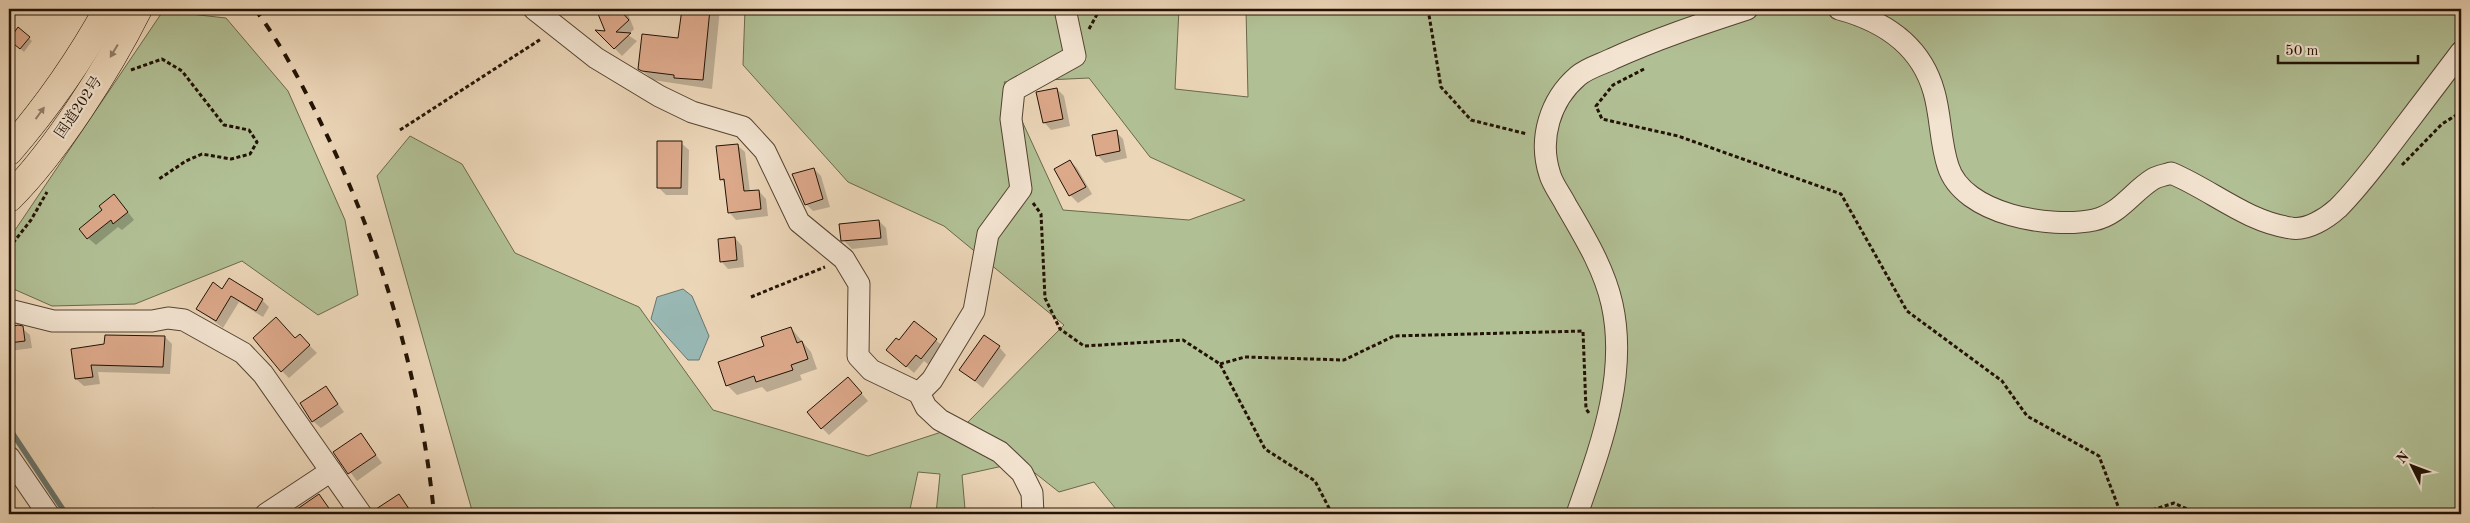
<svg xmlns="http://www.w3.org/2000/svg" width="2470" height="523" viewBox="0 0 2470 523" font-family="'Old Standard TT','Noto Serif JP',serif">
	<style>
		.green { fill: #b1bf94; stroke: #6a684c; fill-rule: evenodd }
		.water { fill: #99b8b4; stroke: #69766e }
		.shadow { fill: #0003 }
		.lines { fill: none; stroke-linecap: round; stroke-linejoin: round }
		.stream { stroke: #69766e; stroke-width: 5.5 }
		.building { fill: #dda98b; stroke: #221204 }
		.minor-casing { stroke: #544331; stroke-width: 23 }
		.highway-casing { stroke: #221204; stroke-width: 29 }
		.path { stroke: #221204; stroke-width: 3; stroke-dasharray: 4 2.5; stroke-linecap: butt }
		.minor { stroke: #f3e4d1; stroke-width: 21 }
		.highway { stroke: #ecd6b8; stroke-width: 28 }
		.rail { stroke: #221204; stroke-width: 4; stroke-dasharray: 9 9; stroke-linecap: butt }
		.oneway { fill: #917e67 }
		.labels { text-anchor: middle; stroke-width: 4.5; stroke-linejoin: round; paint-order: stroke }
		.street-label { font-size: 15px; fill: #221204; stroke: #f3e4d1 }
	</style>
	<rect width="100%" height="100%" fill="#ecd6b8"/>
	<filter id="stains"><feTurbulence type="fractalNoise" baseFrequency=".004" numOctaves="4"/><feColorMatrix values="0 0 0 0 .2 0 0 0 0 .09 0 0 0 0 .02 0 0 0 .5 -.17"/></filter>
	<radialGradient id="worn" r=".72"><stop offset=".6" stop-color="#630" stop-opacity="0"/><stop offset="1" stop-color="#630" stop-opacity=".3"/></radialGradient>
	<g class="green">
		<path d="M745 9H1179L1175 89 1248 97 1246 9H2461V514H1120L1094 482 1059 492 1021 462 962 475 965 509 991 514H936L940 474 918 472 909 514H473L377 176 410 136 462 164 515 253 639 307 713 410 868 456 966 424 1064 325 944 226 848 182 743 65ZM1089 78 1150 157 1245 200 1189 220 1063 210 1004 82Z"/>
		<polygon points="163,11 226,18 288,91 345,220 358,295 318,315 242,261 135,304 52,306 9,287 9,239"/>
	</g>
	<polygon class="water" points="683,289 692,296 709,336 699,360 688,360 651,319 657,297"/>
	<g class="shadow">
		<polygon points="598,9 626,9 634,29 628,35 637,41 622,56 598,31 607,32"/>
		<polygon points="684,9 720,9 712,89 653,80 639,68 679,40"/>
		<polygon points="18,29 32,41 24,52 9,39"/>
		<polygon points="1057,89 1064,96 1070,126 1051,130 1044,122"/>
		<polygon points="1116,132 1123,139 1127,158 1105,163 1097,155"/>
		<polygon points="681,143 689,150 688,195 666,195 658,187"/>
		<polygon points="737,145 745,152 750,192 759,191 766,199 768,216 736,220 729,212 726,184 721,179"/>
		<polygon points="1070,161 1077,168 1092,194 1078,203 1070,195 1056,169"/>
		<polygon points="814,169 821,176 830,207 813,211 806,204"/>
		<polygon points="121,203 134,220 122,230 118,227 96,245 88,238"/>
		<polygon points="879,221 886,228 888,245 852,249 844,241 841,225"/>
		<polygon points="735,238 742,246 744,267 728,269 721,261"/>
		<polygon points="223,290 262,300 269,307 263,317 239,302 223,328 198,309"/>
		<polygon points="915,323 944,347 929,365 924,361 914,373 888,350 899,342"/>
		<polygon points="22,328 30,335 32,348 10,351 9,329"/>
		<polygon points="791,328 811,352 817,369 800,375 802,380 767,392 762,387 737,395 727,385 766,347"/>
		<polygon points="165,337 172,344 170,374 98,372 100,384 84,386 76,379 72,350"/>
		<polygon points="295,340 307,343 317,353 289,378 282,371"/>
		<polygon points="999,347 1006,355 983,388 961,370"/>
		<polygon points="855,386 868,401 829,435 822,428"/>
		<polygon points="326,387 344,412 321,428 313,421"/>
		<polygon points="361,435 382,463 357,481 335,452"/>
		<polygon points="399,495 414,514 382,514 379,509"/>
		<polygon points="319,496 333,513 337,510 341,514 304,514 300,509"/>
		<polygon points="153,507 160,514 142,514"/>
	</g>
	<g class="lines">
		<polyline class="stream" points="9,428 66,514"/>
	</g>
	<g class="building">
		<polygon points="596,9 619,9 629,20 616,32 631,33 614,49 595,30 605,31"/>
		<polygon points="682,9 710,9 703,80 674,78 674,75 642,71 638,69 642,34 678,38"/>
		<polygon points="18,27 30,37 20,49 9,40"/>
		<polygon points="1057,88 1063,119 1043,123 1036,92"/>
		<polygon points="1117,130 1120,151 1096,156 1092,135"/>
		<polygon points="657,141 682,141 681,188 657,188"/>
		<polygon points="738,144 744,191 759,190 761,209 728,213 724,179 720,180 716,146"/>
		<polygon points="1070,160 1086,187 1069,196 1054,169"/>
		<polygon points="814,168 823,199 805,205 792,174"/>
		<polygon points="114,194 128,212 113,224 111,220 87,239 79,229 102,210 99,206"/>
		<polygon points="879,220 881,238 841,241 839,224"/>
		<polygon points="735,237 737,260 720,262 718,239"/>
		<polygon points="229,278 263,299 256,311 231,296 216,321 196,309 213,282 222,289"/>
		<polygon points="276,317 295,338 300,334 310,345 281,372 253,338"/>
		<polygon points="914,321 937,339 921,359 916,355 906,367 886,350 896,338 899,340"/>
		<polygon points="18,325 23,326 25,341 9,343 9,327"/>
		<polygon points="791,327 797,343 802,341 808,359 791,365 793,370 756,382 754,376 726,386 718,362 764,346 761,337"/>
		<polygon points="105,335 165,336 163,367 91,365 93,377 75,379 71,349 104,344"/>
		<polygon points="984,335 1000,346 975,381 959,370"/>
		<polygon points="848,377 862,393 821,429 807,412"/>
		<polygon points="326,386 338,404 312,422 300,403"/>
		<polygon points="361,433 376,455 348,474 333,452"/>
		<polygon points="319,494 333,514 290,514"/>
		<polygon points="399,494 409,509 401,514 373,514 373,511"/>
	</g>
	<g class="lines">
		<g class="minor-casing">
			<g id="minor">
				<polyline points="534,9 596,58 659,96 692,112 743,127 765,151 799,222 844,259 859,284 858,356 871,370 919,393 926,407 940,420 1000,452 1022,473 1032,493 1033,514"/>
				<path d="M1839 9C1884 21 1921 45 1934 92 1941 116 1940 142 1948 166 1963 215 2051 229 2094 220 2120 214 2132 192 2153 179 2158 176 2165 175 2171 173 2212 190 2245 221 2291 228 2307 231 2327 218 2338 208 2358 188 2375 165 2392 143 2415 113 2438 82 2461 52"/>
				<polyline points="9,310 53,321 152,321 168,318 184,320 243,353 263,374 361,514"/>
				<polyline points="919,393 932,380 974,311 988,234 1021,189 1011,119 1014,90 1075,56 1065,9"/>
				<polyline points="9,457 48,514"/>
				<polyline points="266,514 331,471"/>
				<path d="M1577 514C1600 448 1628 376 1612 304 1604 268 1584 236 1566 205 1561 195 1553 185 1550 175 1538 139 1550 100 1578 76 1587 68 1602 64 1612 59 1656 39 1701 24 1747 9"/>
			</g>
		</g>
		<g class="highway-casing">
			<g id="highway">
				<path d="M9 151C47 107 80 60 108 9"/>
				<path d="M9 198C56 151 108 69 138 9"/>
			</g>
		</g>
		<g class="path">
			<polyline points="1293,9 1309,13 1314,9"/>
			<polyline points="1428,9 1441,87 1471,120 1527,134"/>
			<polyline points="1089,29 1100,9"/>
			<polyline points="1644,69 1613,85 1596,106 1602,119 1678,136 1841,194 1907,311 2002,381 2027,416 2099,456 2121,514"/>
			<polyline points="131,70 162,59 182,71 224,125 249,130 257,142 250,154 231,159 202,154 186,161 159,179"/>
			<polyline points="400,130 541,39"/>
			<polyline points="2402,165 2442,124 2461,112"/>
			<polyline points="1033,203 1041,214 1045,298 1060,329 1084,346 1183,340 1220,364 1265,449 1315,481 1329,508 1328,514"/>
			<polyline points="9,248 31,220 47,192"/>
			<polyline points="751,297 825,267"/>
			<polyline points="1220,364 1245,357 1344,360 1394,336 1583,331 1586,409 1589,413"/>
			<polyline points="2140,514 2174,503 2198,514"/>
		</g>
		<use href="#minor" class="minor"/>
		<use href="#highway" class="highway"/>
		<path class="rail" d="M255 9C281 44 302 84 321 123 381 244 421 380 434 514"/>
	</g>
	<defs><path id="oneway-solid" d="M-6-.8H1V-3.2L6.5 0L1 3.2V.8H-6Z" transform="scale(1.25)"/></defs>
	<g class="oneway">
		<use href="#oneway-solid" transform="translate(114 51) rotate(121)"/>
		<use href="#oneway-solid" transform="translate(40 113) rotate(-54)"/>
	</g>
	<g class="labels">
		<g class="street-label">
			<text transform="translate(78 107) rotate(-56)" y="5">国道202号</text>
		</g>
	</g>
	<rect width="2470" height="523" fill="none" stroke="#ecd6b8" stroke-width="30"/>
	<rect x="10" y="10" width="2450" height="503" fill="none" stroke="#221204" stroke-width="2.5"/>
	<rect x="15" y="15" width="2440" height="493" fill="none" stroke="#221204"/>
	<g transform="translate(2412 466) rotate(312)" stroke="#f3e4d1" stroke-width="4" paint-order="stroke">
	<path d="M0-4L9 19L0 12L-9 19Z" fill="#221204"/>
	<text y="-8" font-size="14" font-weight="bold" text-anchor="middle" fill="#221204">N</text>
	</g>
	<path d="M2278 55v8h140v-8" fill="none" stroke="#221204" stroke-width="2.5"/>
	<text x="2285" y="55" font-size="15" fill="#221204" stroke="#f3e4d1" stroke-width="4" paint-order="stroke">50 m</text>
	<rect width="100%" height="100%" filter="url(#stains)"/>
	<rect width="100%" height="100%" fill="url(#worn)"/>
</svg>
